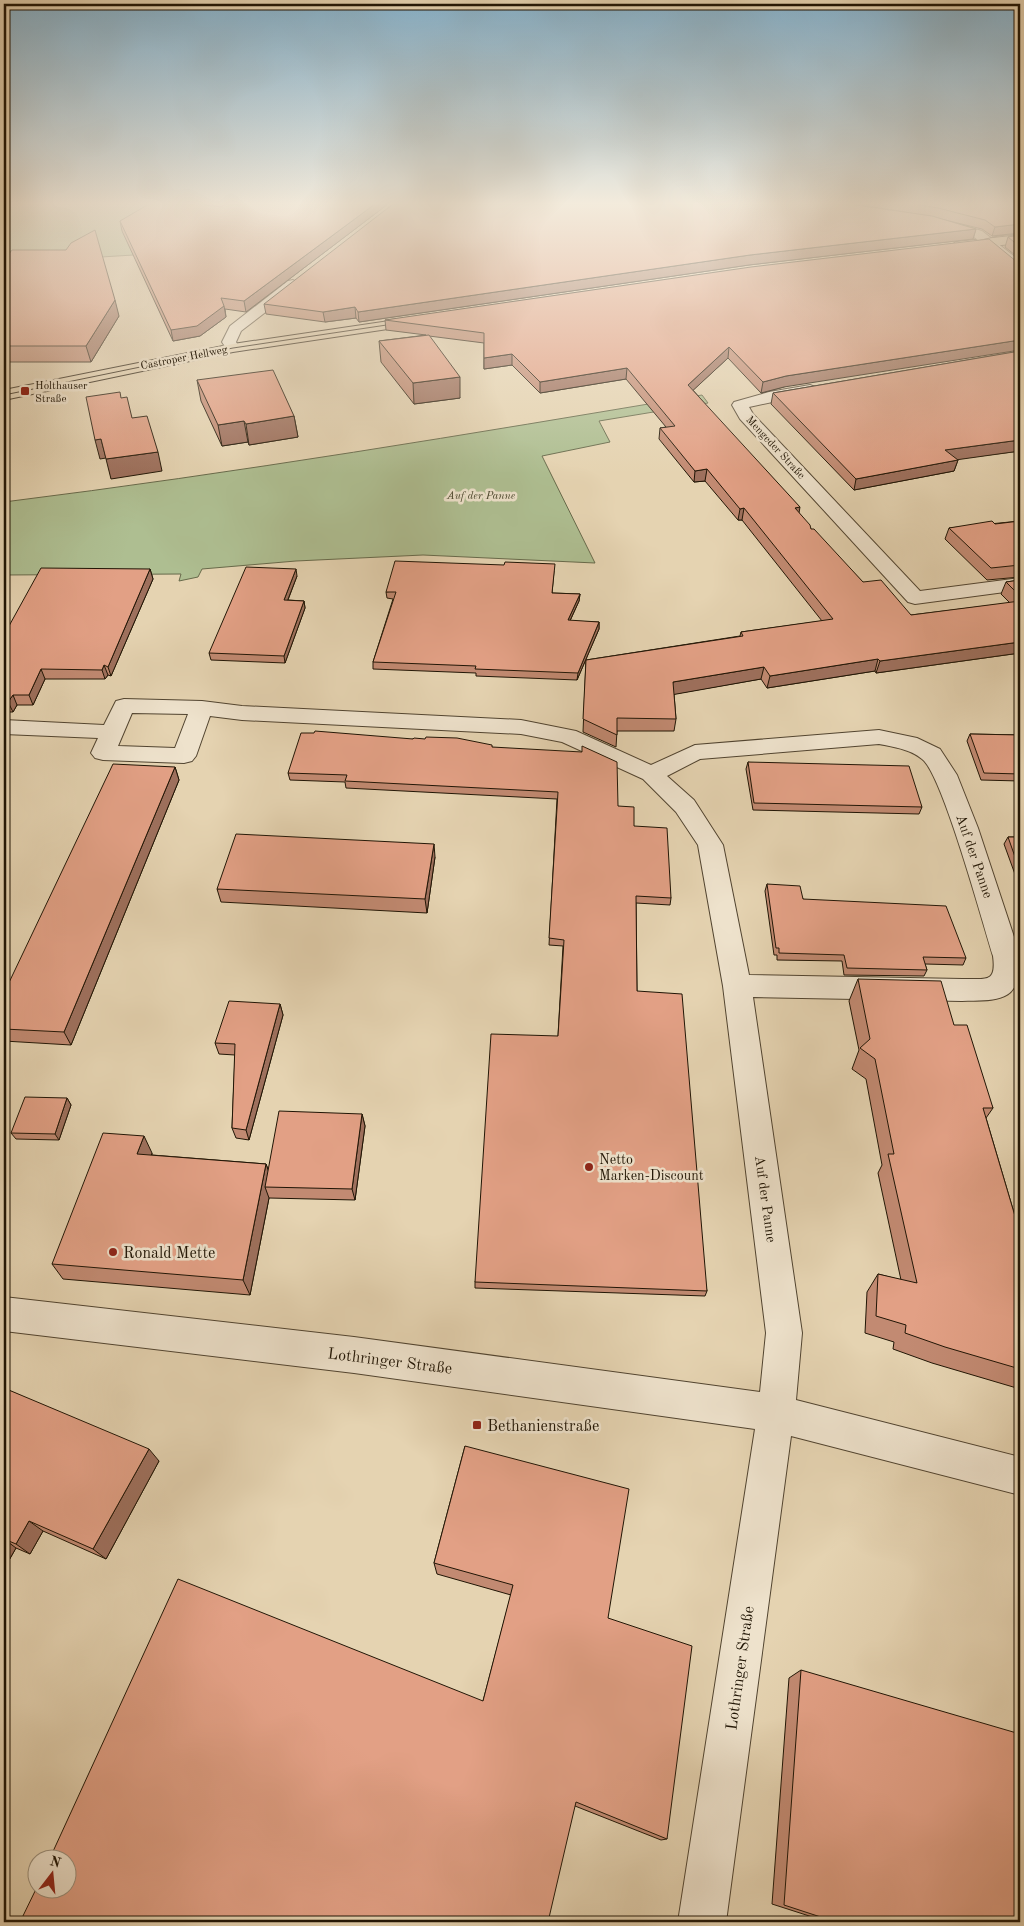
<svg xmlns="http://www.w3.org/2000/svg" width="1024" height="1926" viewBox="0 0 1024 1926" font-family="'Old Standard TT',serif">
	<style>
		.green { fill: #aebe91; stroke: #676a4b }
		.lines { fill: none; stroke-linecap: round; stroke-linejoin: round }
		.minor-casing { stroke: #514430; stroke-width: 2 }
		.major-casing { stroke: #201505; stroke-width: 2 }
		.minor { fill: #eee2cc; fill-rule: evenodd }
		.major { fill: #e5d3b1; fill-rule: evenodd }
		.tram { stroke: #201505; stroke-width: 1 }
		.wall { fill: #c28a72; stroke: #201505 }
		.shaded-wall { fill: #9e705d; stroke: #201505 }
		.building { fill: #e2a085; stroke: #201505 }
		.poi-dot { fill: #8f2418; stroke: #eee2cc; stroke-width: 2 }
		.labels { text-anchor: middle; stroke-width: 5; stroke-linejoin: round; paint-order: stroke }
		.far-street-label { font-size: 11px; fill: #201505; stroke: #eee2cc }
		.far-poi-label { font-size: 11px; fill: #201505; stroke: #eee2cc; text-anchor: start }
		.far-park-label { font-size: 11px; font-style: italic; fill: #4b482f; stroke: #eee2cc }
		.street-label { font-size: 14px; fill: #201505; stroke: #eee2cc }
		.poi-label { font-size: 14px; fill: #201505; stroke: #eee2cc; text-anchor: start }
		.near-poi-label { font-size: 16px; fill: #201505; stroke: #eee2cc; text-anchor: start }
		.near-street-label { font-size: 16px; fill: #201505; stroke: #eee2cc }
	</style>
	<rect width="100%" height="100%" fill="#e5d3b1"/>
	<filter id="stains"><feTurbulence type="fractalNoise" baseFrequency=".004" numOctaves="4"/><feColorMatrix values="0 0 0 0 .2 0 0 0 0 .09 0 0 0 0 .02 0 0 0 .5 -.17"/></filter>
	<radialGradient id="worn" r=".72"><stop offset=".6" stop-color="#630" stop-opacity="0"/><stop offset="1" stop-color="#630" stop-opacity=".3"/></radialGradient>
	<g class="green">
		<polygon points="4,204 210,204 185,219 182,252 4,263"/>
		<path d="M702 395 708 403 599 421 610 442 542 456 595 563 423 555 296 561 202 569 198 577 179 581 181 574 4 575V502C237 473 470 434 702 395Z"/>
	</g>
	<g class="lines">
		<g class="minor-casing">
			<g id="minor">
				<polygon points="940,219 982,231 1020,261 1020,271 1015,270 974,237 936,226 934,223 936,220"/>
				<polygon points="293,280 300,284 298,287 241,331 236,342 240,348 238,351 228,351 222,342 230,326 288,281"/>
				<polygon points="810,385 815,387 818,390 815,393 749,407 753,414 920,591 1020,578 1020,590 915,604 908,602 740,419 732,405 734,402 769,392"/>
				<path d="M124 699 202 701 242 706 521 720 576 731 651 765 695 745 879 730 917 738 940 749 957 775 978 828 1020 955C1020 1002 1003 1000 962 1001L753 997 802 1333 796 1400 1020 1457V1495L791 1436 726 1922H678L755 1429 354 1373 4 1331V1297L354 1337 760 1392 766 1333 723 986 698 845 676 812 643 779 562 742 521 734 242 720 210 716 196 756 192 761 184 763 103 760 95 758 91 753 98 738 4 734V720L104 725 116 701ZM132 713 188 714 175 748 118 746ZM879 744C894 747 910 749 922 759 942 773 983 924 993 956 997 985 984 978 962 979L749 975 723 845 694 800 667 776 700 759Z"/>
			</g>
		</g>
		<g class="major-casing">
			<g id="major">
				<polygon points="1020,235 1020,243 956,250 950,246 956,242"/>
				<polygon points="423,316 428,317 430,320 428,323 233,352 4,400 4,390 233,344"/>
			</g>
		</g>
		<use href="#minor" class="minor"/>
		<use href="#major" class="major"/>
		<g class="tram">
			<polyline points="964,244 1020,231"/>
			<polyline points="4,395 233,348 400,323"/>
		</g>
	</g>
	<g class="wall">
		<polygon points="388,204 246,312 225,309 226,317 200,336 173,341 122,231 120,221 221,207"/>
		<polygon points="854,204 1020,204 1020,234 992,236 982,229 933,217 976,229 973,239 749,265 359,322 356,318 325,322 266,314 264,304 917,214"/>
		<polygon points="1020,235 1020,259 1005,247 1008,237"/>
		<polygon points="4,255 119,316 91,362 4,362"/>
		<polygon points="1017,262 784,387 761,393 728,358 693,390 799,513 811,529 863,582 911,615 1010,603 1001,594 1006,582 1020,580 1020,653 876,673 875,671 767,688 761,679 674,694 676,719 674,731 617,731 616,747 583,732 586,660 740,636 741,632 822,621 742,520 738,520 705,481 694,482 659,439 660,428 666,427 626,379 540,393 512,365 484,369 484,343 429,336 460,398 414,404 381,362 379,341 426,335 386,330 385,320"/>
		<polygon points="1020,351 1020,451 957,459 958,460 954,471 854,490 771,404 773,393"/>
		<polygon points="197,380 294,416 298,437 249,445 248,442 222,446 201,401"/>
		<polygon points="1020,521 1020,577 987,580 945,539 949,528"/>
		<polygon points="150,569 153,579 111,676 108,675 105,679 45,679 33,705 17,705 13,712 4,712 4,635"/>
		<polygon points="554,571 552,593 580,594 579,601 570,621 599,622 599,629 577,680 476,676 476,673 373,669 373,662 393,599 387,598 386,592"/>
		<polygon points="297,576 288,600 304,601 305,608 285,663 211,660 209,653"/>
		<polygon points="970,734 1020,735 1020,781 981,780 967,741"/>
		<polygon points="413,739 492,747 618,806 634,826 671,898 670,905 636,903 637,991 707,1291 705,1296 475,1288 475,1282 558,1036 563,946 549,945 557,799 346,788 345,782 290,780 288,773"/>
		<polygon points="748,762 922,807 919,814 753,810 746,769"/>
		<polygon points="175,767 179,780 71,1045 4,1041 4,993"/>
		<polygon points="1008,837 1020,837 1020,888 1004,844"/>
		<polygon points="435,857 427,913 221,902 217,889"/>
		<polygon points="767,884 803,899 966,958 963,965 925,964 927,970 924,976 844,975 842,961 777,960 777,955 774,955 765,891"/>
		<polygon points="858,979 954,1025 993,1108 986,1118 1020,1233 1020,1389 932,1363 893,1349 894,1342 865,1333 867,1292 878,1274 901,1280 878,1173 882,1165 866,1079 852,1069 859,1050 849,1001"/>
		<polygon points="280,1004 283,1015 249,1140 236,1138 232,1128 235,1055 219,1054 215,1043"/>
		<polygon points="67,1098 71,1105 59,1140 16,1139 11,1133"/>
		<polygon points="362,1114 365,1126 355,1200 269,1198 250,1295 63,1279 52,1264 152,1153 152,1155 266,1164 268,1169"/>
		<polygon points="4,1388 159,1461 106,1559 43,1531 30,1554 16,1548 4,1569"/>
		<polygon points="465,1446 608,1618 667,1839 661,1840 575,1806 483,1701 511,1595 437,1574 434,1563"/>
		<polygon points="801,1670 1020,1922 828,1922 772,1904 789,1678"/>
	</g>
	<g class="shaded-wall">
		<polygon points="375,204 388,204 246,312 244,301"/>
		<polygon points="1020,224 1020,233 992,236 995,227"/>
		<polygon points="976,229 973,239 749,265 359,322 358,312 750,255"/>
		<polygon points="115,300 119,316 91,362 86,346"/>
		<polygon points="224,306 226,317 200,336 173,341 171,330"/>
		<polygon points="355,307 356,318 325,322 323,312"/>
		<polygon points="1020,340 1020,350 784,387 761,393 763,382 786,376"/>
		<polygon points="729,347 728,358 687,396 688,385"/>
		<polygon points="512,354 512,365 484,369 484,358"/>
		<polygon points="627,368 626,379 540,393 540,382"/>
		<polygon points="460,377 460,398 414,404 413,383"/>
		<polygon points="294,416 298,437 249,445 246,424"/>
		<polygon points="244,421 248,442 222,446 218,425"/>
		<polygon points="101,439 106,458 100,459 95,440"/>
		<polygon points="1020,440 1020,451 941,462 945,450"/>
		<polygon points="4,441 9,455 4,456"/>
		<polygon points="158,452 162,471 111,479 106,459"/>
		<polygon points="958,460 954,471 854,490 856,479"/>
		<polygon points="707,469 705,481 694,482 695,471"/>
		<polygon points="800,507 798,519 795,508"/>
		<polygon points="744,508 742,520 738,520 740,509"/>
		<polygon points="150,569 153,579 111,676 108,667"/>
		<polygon points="296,569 297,576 285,607 284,600"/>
		<polygon points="580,594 579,601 567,627 568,620"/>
		<polygon points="304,601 305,608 285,663 284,656"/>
		<polygon points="599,622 599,629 577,680 578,673"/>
		<polygon points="1020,642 1020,653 876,673 880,661"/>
		<polygon points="878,659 875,671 767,688 770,676"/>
		<polygon points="104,665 108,675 105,679 102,670"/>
		<polygon points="764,667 761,679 671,695 673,682"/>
		<polygon points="41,669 45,679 33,705 29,695"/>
		<polygon points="13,695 17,705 13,712 8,702"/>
		<polygon points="175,767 179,780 71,1045 64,1032"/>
		<polygon points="434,844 435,857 427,913 425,899"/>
		<polygon points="280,1004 283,1015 249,1140 246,1130"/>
		<polygon points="67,1098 71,1105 59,1140 55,1134"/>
		<polygon points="362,1114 365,1126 355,1200 352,1189"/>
		<polygon points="144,1136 152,1153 146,1171 137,1154"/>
		<polygon points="266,1164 272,1181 265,1187 269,1198 250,1295 243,1280"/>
		<polygon points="149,1449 159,1461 106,1559 93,1549"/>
		<polygon points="29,1521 43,1531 30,1554 16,1544"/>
		<polygon points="4,1539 16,1548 4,1569"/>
	</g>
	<g class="building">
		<polygon points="149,204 200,204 221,207 225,204 375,204 244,301 221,298 224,306 197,326 171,330 120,221"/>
		<polygon points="393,204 849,204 932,216 976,229 750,255 358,312 355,307 323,312 264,304"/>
		<polygon points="914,204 1020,204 1020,224 995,227 985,220 938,208"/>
		<polygon points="95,230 115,300 86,346 4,346 4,255 8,255 12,250 66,250 71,243"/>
		<polygon points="1020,235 1020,247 1008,237"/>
		<polygon points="989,239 1017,262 1020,262 1020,340 786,376 763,382 729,347 688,385 800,507 795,508 810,525 811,529 814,529 863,582 881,580 911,615 1020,601 1020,642 880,661 878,659 770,676 764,667 673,682 676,719 617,718 617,735 583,719 586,660 743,636 741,632 833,619 744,508 740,509 707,469 695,471 660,428 675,426 627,368 540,382 512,354 484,358 484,333 385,320 751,267"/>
		<polygon points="429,335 460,377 413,383 379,341"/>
		<polygon points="1020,351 1020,440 945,450 958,460 856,479 773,393"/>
		<polygon points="273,370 294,416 246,424 244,421 218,425 197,380"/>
		<polygon points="120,392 121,398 127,397 132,418 147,416 158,452 106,459 101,439 95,440 86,397"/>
		<polygon points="992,521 995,524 1020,521 1020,565 991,568 949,528"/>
		<polygon points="395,561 504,565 505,562 555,564 552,593 580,594 568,620 599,622 578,673 475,669 476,666 373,662 396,592 386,592"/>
		<polygon points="246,567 296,569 284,600 304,601 284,656 209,653"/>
		<polygon points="41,568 150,569 108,667 104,665 102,670 41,669 29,695 13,695 8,702 4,702 4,635"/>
		<polygon points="1020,580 1020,596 1006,582"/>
		<polygon points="315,731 413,739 414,738 425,739 426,737 457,738 492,745 492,747 582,752 582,746 617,762 618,806 634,807 634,826 667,828 671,898 636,896 637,991 682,994 707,1291 475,1282 491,1034 558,1036 564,940 549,938 558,792 345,781 347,775 288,773 301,733 314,733"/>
		<polygon points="970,734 1020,735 1020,774 984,773"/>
		<polygon points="748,762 909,766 922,807 754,803"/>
		<polygon points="113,764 175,767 64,1032 4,1029 4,993"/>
		<polygon points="236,834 434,844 425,899 217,889"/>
		<polygon points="1008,837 1020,837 1020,871"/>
		<polygon points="767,884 800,886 803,899 946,906 966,958 923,957 927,970 847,968 844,955 779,953 779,948 776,948"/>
		<polygon points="858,979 941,981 954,1025 967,1025 993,1108 983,1108 1020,1233 1020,1369 945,1347 905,1333 906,1325 876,1316 878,1274 917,1283 888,1154 894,1154 875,1059 860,1048 870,1039"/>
		<polygon points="229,1001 280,1004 246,1130 232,1128 235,1044 215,1043"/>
		<polygon points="25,1097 67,1098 55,1134 11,1133"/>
		<polygon points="279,1111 362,1114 352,1189 265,1187"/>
		<polygon points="103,1133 144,1136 137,1154 266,1164 243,1280 52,1264"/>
		<polygon points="4,1388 149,1449 93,1549 29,1521 16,1544 4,1539"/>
		<polygon points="465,1446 629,1489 608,1618 692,1646 667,1839 576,1802 548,1922 20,1922 38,1885 38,1888 68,1888 68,1858 50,1858 178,1579 483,1701 513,1585 434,1563"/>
		<polygon points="801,1670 1020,1734 1020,1922 836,1922 784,1905"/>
	</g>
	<linearGradient id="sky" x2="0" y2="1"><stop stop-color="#87b5d1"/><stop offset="0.43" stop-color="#f3ebdc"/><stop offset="1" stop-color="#f3ebdc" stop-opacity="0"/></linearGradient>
	<rect width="1024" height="474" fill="url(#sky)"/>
	<g class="poi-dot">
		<rect x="20" y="386" width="10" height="10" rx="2.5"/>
		<circle cx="589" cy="1167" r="5"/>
		<circle cx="113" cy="1252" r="5"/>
		<rect x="472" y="1420" width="10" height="10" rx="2.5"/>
	</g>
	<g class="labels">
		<g class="far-street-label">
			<text transform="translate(184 357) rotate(-11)" y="4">Castroper Hellweg</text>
			<text transform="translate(776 447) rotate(47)" y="4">Mengeder Straße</text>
		</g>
		<g class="far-poi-label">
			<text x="35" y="389">Holthauser<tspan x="35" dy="13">Straße</tspan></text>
		</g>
		<g class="far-park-label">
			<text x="481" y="499">Auf der Panne</text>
		</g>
		<g class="street-label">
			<text transform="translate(975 856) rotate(71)" y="5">Auf der Panne</text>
			<text transform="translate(766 1199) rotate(82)" y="5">Auf der Panne</text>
		</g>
		<g class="poi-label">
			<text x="599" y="1164">Netto<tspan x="599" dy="16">Marken-Discount</tspan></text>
		</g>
		<g class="near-poi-label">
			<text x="123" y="1258">Ronald Mette</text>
			<text x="487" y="1431">Bethanienstraße</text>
		</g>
		<g class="near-street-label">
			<text transform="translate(390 1360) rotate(7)" y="6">Lothringer Straße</text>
			<text transform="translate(739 1668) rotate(-82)" y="6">Lothringer Straße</text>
		</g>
	</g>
	<rect width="1024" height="1926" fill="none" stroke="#e5d3b1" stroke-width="20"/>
	<rect x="5" y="5" width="1014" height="1916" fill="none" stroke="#201505" stroke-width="2.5"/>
	<rect x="10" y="10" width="1004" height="1906" fill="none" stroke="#201505"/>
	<g transform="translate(52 1874) rotate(16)"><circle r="24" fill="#eee2cc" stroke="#9c907c"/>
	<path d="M0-4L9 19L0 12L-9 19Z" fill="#8f2418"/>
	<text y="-8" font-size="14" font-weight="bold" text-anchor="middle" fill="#201505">N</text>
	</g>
	<rect width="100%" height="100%" filter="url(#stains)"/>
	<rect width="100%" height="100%" fill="url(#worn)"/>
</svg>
